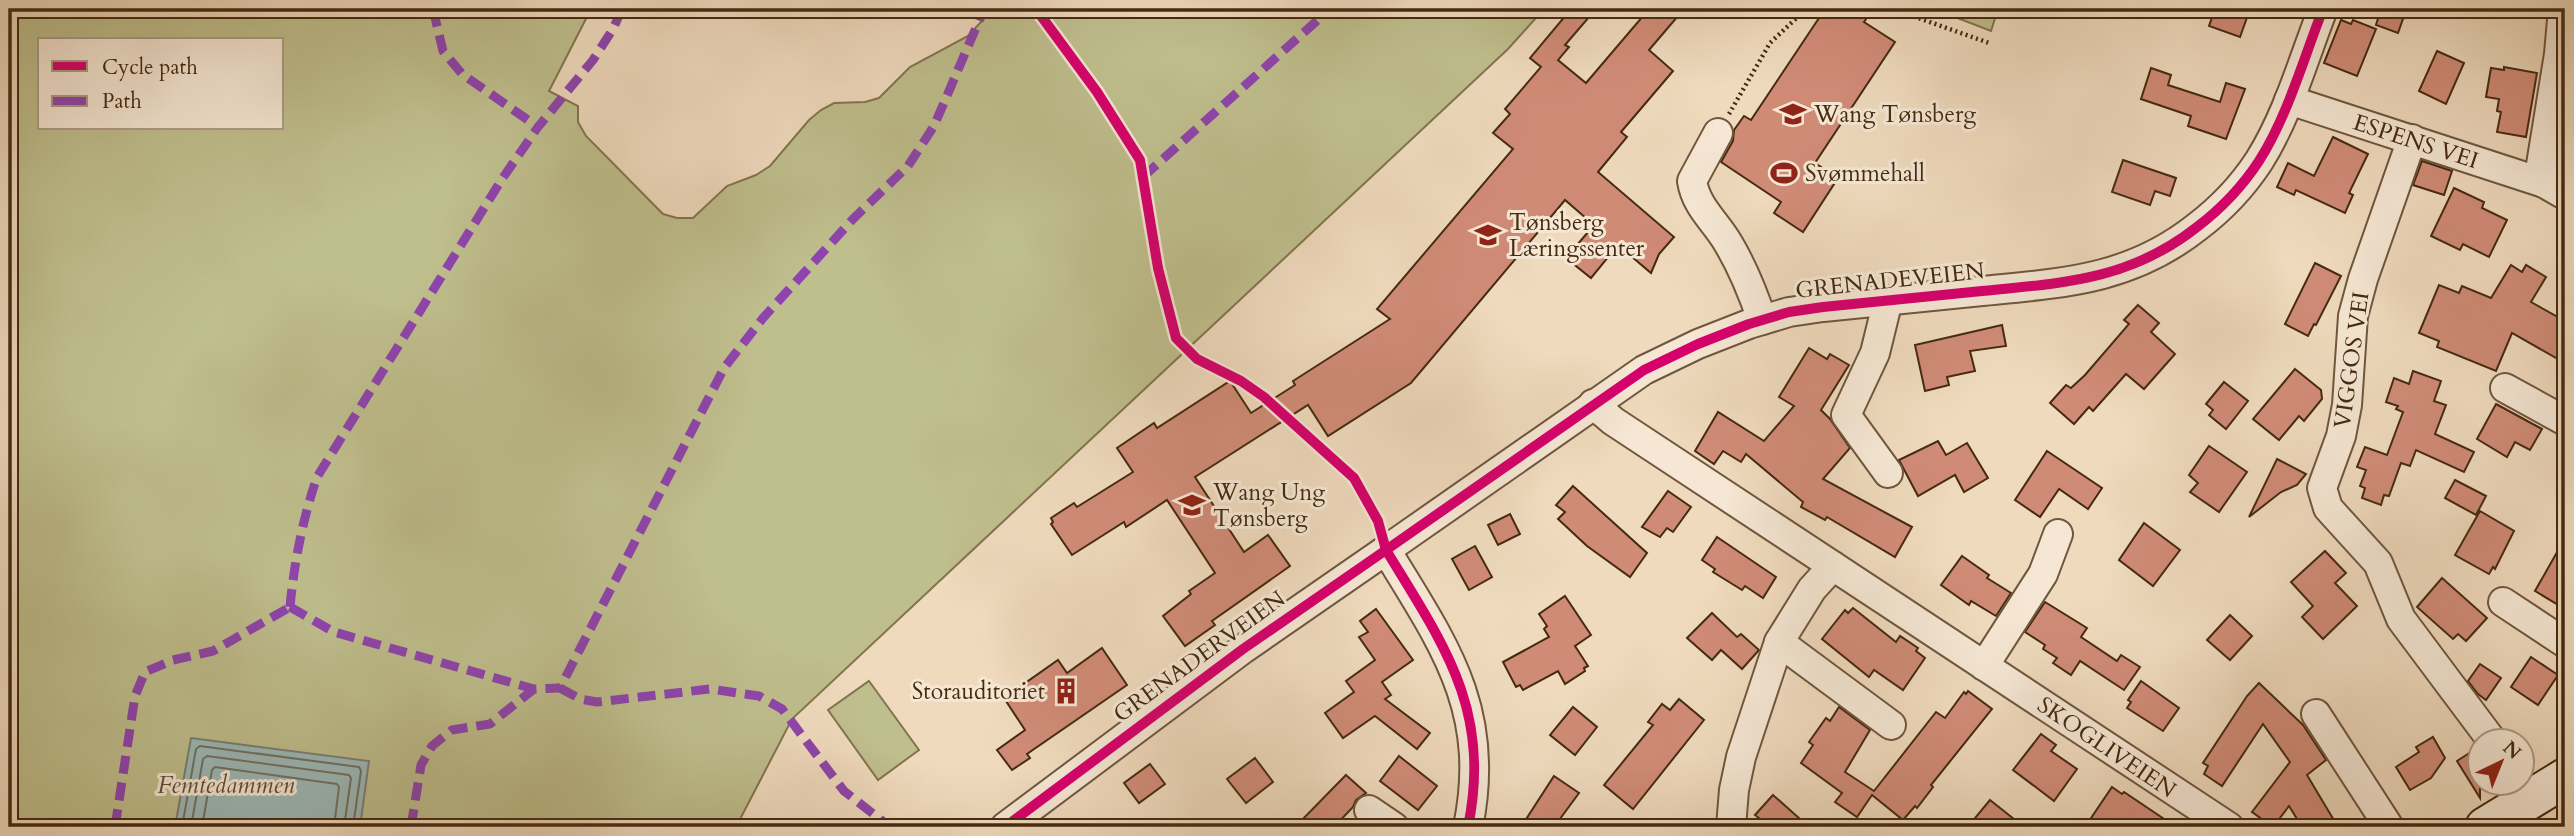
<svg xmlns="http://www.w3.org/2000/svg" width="2574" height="836" viewBox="0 0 2574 836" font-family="Cardo,serif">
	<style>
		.green { fill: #bfbe8d; stroke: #82744f; stroke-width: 2; fill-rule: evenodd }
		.water { fill: #9cb9b8; stroke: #798075; stroke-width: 2 }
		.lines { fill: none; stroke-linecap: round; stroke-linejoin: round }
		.shore { stroke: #707264; stroke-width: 2 }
		.building { fill: #d08b77; stroke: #452a11; stroke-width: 2 }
		.minor-casing { stroke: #70563c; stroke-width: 32 }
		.secondary-casing { stroke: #452a11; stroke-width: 42 }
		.path { stroke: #452a11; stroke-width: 4.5; stroke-dasharray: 2 3.5; stroke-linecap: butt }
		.minor { stroke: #f5e7d4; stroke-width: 28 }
		.secondary { stroke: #f5e7d4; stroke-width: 38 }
		.quiet { stroke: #8e44ad; stroke-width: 9; stroke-dasharray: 18 9; stroke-linecap: butt }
		.cycleway-casing { stroke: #f5e7d4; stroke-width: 15 }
		.cycleway { stroke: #d6006c; stroke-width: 10 }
		.labels { text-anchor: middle; stroke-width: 6; stroke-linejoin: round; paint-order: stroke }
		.poi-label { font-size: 23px; fill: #452a11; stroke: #f5e7d4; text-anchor: start }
		.street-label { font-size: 23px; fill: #452a11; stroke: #f5e7d4 }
		.water-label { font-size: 24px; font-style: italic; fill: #5b4e3b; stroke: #f5e7d4 }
	</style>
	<rect width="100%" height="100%" fill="#efdabd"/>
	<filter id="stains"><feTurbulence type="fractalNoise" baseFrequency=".00286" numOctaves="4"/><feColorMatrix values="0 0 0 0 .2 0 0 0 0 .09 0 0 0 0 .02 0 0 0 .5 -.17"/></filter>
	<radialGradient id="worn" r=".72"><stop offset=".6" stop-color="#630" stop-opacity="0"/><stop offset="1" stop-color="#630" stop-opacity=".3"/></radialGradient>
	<g class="green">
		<path d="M9 9H591L549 91 578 106V122L586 136 663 214 677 218H693L727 186 756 175 770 166 809 120 821 110 834 103 865 102 879 98 910 67 968 36 993 9H1544L1508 49 792 719 736 827H9ZM40 40H282V128H40Z"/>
		<polygon points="1934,9 1998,9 1991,31"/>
		<polygon points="869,681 919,750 878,780 828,710"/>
	</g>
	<polygon class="water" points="191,738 369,761 360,827 175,827"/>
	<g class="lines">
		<g class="shore">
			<polyline points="182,827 196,749 200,746 359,767 361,771 353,827"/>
			<polyline points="191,827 203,759 207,756 349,775 351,778 344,827"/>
			<polyline points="202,827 212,770 215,767 337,784 339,787 334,827"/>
		</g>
	</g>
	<g class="building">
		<polygon points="1571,9 1596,9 1565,45 1569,47 1558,60 1586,83 1649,9 1684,9 1649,50 1673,71 1621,132 1627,137 1598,172 1674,237 1659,254 1651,273 1618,245 1591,278 1566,258 1594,225 1565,200 1411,383 1328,436 1308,405 1195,477 1244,552 1268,535 1290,566 1212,621 1215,625 1185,646 1163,616 1191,594 1189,591 1215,573 1167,500 1126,527 1124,522 1072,555 1051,524 1053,522 1051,518 1074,503 1077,507 1133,472 1117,448 1154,423 1157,428 1230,381 1251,413 1295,385 1293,381 1390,319 1377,309 1513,149 1493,133 1510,114 1505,109 1541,67 1530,58"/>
		<polygon points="1825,9 1873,9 1864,22 1895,42 1815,163 1838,178 1803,232 1774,213 1781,202 1721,162 1733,141 1734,130 1744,116 1751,120"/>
		<polygon points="2215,9 2250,9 2240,37 2209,26"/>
		<polygon points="2381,9 2395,9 2405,13 2398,33 2376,25"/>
		<polygon points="2341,20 2351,24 2353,20 2376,29 2357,76 2324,63"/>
		<polygon points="2437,51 2464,63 2446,104 2419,91"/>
		<polygon points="2504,67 2537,73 2526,137 2497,132 2501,112 2497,111 2499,99 2486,97 2491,68 2504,70"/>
		<polygon points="2151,68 2171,75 2168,85 2220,102 2226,83 2245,89 2226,139 2188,126 2191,116 2141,99"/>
		<polygon points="2333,137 2368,154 2349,193 2353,195 2345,213 2296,190 2294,195 2277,187 2288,163 2314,176"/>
		<polygon points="2123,160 2176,178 2170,196 2155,191 2150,205 2112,192"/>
		<polygon points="2422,161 2452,171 2444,195 2413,185"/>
		<polygon points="2454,188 2484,202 2482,208 2507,220 2489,257 2463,244 2460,250 2431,236"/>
		<polygon points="2315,263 2341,276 2316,325 2314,324 2308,336 2285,324"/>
		<polygon points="2511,265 2522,272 2526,265 2546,277 2531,302 2565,321 2565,363 2512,333 2496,371 2437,347 2439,341 2419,333 2439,285 2459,293 2462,286 2491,298"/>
		<polygon points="2138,305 2159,323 2151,332 2175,354 2144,389 2126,374 2093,411 2089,407 2074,424 2050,403 2066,385 2071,388 2085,375 2129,324 2124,320"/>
		<polygon points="2002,325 2006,346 1970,351 1975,371 1947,377 1949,385 1925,391 1915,345"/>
		<polygon points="1809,348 1827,359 1830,354 1849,365 1821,410 1830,419 1850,448 1823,479 1912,527 1895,557 1827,517 1825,520 1801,507 1803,502 1746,454 1741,462 1723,451 1714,464 1695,451 1718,412 1764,441 1794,406 1779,397"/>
		<polygon points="2295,369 2321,390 2322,399 2304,421 2299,416 2279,440 2253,419"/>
		<polygon points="2413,371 2441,381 2434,401 2446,405 2435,434 2474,452 2464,472 2416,450 2410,466 2401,463 2389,496 2384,495 2381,505 2362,498 2365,488 2360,486 2366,470 2357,467 2365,447 2387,455 2403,412 2396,409 2398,406 2386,402 2394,378 2409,384"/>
		<polygon points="2224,382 2248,401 2226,429 2209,415 2213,410 2206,404"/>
		<polygon points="2496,404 2542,429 2530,450 2515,442 2507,457 2477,439"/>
		<polygon points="1938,441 1946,455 1967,443 1988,478 1964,492 1955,475 1918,496 1899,460"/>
		<polygon points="2209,446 2247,472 2219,512 2190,492 2198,483 2189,475"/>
		<polygon points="2047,451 2102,488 2088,509 2059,489 2040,517 2015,500"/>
		<polygon points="2277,459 2306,474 2297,485 2281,492 2249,517"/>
		<polygon points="2455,480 2486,496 2476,515 2445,498"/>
		<polygon points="1573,486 1647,553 1630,577 1587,546 1558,519 1565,512 1556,505"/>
		<polygon points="1668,491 1691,507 1673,532 1667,528 1660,537 1642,527"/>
		<polygon points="2480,511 2514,531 2495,569 2493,567 2489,574 2455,555"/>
		<polygon points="1510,514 1520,534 1498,545 1488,525"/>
		<polygon points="2144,523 2180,550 2153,586 2119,560"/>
		<polygon points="1717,537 1776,577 1763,598 1745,586 1742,590 1713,572 1715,569 1702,560"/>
		<polygon points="2565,538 2565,609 2535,591"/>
		<polygon points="1475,546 1492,577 1469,590 1452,559"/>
		<polygon points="2325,551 2346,573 2335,583 2357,606 2323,639 2302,617 2313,606 2291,582"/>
		<polygon points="1962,556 1989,575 1987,578 2011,593 1996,616 1971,601 1969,605 1941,585"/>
		<polygon points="2442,578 2487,618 2466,641 2458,634 2453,639 2417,607"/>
		<polygon points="1565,596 1591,635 1575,646 1588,666 1584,668 1585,671 1565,684 1558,671 1523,690 1520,685 1516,687 1503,662 1549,637 1544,629 1547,626 1539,614"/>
		<polygon points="2045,602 2087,628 2081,637 2117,661 2121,655 2140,667 2124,690 2080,661 2071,675 2053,663 2057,658 2043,649 2045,645 2025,632"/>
		<polygon points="1853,608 1896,642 1900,636 1918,648 1916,651 1925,658 1903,690 1874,670 1869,677 1822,639 1845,610 1848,613"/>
		<polygon points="1376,609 1413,660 1382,682 1391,695 1385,699 1430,733 1417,749 1375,716 1343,738 1325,713 1354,692 1346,681 1375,660 1359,637 1368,632 1360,621"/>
		<polygon points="1712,613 1737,637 1741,634 1759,650 1742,669 1721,650 1712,660 1687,638"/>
		<polygon points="2230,615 2252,636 2230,660 2207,640"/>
		<polygon points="1102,648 1127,685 1027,754 1030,758 1012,770 997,750 1025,730 1004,698 1058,660 1067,673"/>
		<polygon points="2531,657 2558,675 2538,705 2511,687"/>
		<polygon points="2480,664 2501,678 2486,700 2478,694 2468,681"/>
		<polygon points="2141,681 2179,708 2163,731 2127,708 2131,702 2128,700"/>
		<polygon points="2259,683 2303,725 2326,760 2307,775 2338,827 2302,827 2289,806 2273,827 2252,812 2290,762 2263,724 2222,786 2204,774 2208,766 2203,763 2247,696"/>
		<polygon points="1968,691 1992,709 1931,785 1933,787 1917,808 1915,806 1903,820 1872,795 1857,817 1835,802 1842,793 1801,763 1813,745 1809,742 1826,718 1830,721 1839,707 1870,730 1845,772 1874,791 1936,712 1945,718 1964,692 1966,694"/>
		<polygon points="1679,699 1704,720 1633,809 1604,785 1653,725 1648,722 1662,704 1670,710"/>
		<polygon points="1573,707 1597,727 1575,755 1550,735"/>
		<polygon points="2041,734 2056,745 2051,751 2077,769 2054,801 2013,770"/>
		<polygon points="2433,737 2445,758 2431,778 2410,790 2396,767 2419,752 2416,747"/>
		<polygon points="2477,748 2480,752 2480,798 2457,761"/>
		<polygon points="1399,756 1437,786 1418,810 1380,781"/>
		<polygon points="1255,758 1273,782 1246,803 1227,779"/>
		<polygon points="1150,764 1165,784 1139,803 1124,783"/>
		<polygon points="1346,775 1366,793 1356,800 1353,807 1334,827 1295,827"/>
		<polygon points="1554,776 1579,793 1554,827 1521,827"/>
		<polygon points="2112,787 2122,794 2124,792 2176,827 2085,827"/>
		<polygon points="1773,795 1809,827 1770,827 1755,815"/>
		<polygon points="1990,800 2024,827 1987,827 1975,818"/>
	</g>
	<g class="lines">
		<g class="minor-casing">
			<g id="minor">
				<polyline points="2289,100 2544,183 2565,195"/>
				<path d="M1718 133 1692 181C1696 207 1716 222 1728 243 1743 268 1753 293 1762 320"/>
				<polyline points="2412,139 2363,279 2353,316 2347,405 2341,436 2322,488 2328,508 2378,563 2401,619 2493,742"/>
				<polyline points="2544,183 2540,171 2559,54 2563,9"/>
				<polyline points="2556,189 2565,151"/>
				<polyline points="2505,388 2565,421"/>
				<polyline points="1593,404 1613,421 2229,827"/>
				<polyline points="1888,473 1846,415 1875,353 1888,300"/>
				<path d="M1386 550 1644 370 1698 344 1749 324 1789 312 1823 307C1876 302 1929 296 1982 291 2064 283 2130 280 2197 227 2222 208 2242 187 2259 161 2288 115 2303 60 2323 9"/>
				<polyline points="2503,602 2565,643"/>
				<polyline points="1779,642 1891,725"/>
				<polyline points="1984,666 2043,574 2058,534"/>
				<polyline points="2316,714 2389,827"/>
				<polyline points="1369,810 1394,827"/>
				<path d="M1005 827 1243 649 1386 550C1444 645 1492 710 1468 827"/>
				<polyline points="1731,827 1734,790 1741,757 1779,642 1812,589 1833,566"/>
			</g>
		</g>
		<g class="secondary-casing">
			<polyline id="secondary" points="2485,827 2565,778"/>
		</g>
		<g class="path">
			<polyline points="1893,9 1989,43"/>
			<polyline points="1729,114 1770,43 1806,9"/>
		</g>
		<use href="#minor" class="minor"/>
		<use href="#secondary" class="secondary"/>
		<g class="quiet">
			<polyline points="433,9 443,51 462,74 538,127"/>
			<polyline points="1143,177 1330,9"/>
			<polyline points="290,607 334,632 534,689 560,688 724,368 763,318 853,219 908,166 934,126 984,9"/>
			<path d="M290 607C294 563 303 518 317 477L502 179 538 127 593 60 613 29 622 9"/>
			<polyline points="560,688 580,699 597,702 710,689 759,696 782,709 844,791 890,827"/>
			<polyline points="115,827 135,696 145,672 173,660 213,651 290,607"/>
			<polyline points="411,827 421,765 432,746 452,730 490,724 534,689"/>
		</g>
		<g class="cycleway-casing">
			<g id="cycleway">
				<path d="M1036 9 1097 92 1140 160 1158 268 1176 338 1197 359 1241 381 1264 397 1354 478 1378 521 1386 550 1644 370 1698 344 1749 324 1789 312 1823 307C1876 302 1929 296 1982 291 2064 283 2130 280 2197 227 2222 208 2242 187 2259 161 2288 115 2303 60 2323 9"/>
				<path d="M1005 827 1243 649 1386 550C1444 645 1492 710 1468 827"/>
			</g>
		</g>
		<use href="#cycleway" class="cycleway"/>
	</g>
	<defs>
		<g id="school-bare" transform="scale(2.1)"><path d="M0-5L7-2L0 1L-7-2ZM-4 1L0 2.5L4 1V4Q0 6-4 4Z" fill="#8f2418" stroke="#f5e7d4" stroke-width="2.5" paint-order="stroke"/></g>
		<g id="stadium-bare" transform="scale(2.1)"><path d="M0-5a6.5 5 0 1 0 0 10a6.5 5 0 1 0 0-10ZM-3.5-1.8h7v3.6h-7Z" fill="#8f2418" stroke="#f5e7d4" stroke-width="2.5" paint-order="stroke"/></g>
		<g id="building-bare" transform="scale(2.1)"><path d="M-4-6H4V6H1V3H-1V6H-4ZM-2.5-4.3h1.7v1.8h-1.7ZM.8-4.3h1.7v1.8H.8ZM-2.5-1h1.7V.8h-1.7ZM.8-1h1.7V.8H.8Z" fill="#8f2418" stroke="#f5e7d4" stroke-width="2.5" paint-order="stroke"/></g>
	</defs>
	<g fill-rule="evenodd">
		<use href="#school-bare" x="1793" y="114"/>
		<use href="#stadium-bare" x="1784" y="173"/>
		<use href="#school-bare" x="1488" y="235"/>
		<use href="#school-bare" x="1192" y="505"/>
		<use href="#building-bare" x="1066" y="691"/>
	</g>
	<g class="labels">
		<g class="poi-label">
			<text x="1814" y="122">Wang Tønsberg</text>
			<text x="1805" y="181">Svømmehall</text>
			<text x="1509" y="230">Tønsberg<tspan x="1509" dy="26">Læringssenter</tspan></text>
			<text x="1213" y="500">Wang Ung<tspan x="1213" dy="26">Tønsberg</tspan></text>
			<text x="1045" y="699" text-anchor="end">Storauditoriet</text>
		</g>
		<g class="street-label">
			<text transform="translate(2416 141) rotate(18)" y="8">ESPENS VEI</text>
			<text transform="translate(1890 280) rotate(-6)" y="8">GRENADEVEIEN</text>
			<text transform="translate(2351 360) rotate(-82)" y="8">VIGGOS VEI</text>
			<text transform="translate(1199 656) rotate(-36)" y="8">GRENADERVEIEN</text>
			<text transform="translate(2107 747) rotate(34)" y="8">SKOGLIVEIEN</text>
		</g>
		<g class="water-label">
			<text x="226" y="793">Femtedammen</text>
		</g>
	</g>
	<rect width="2574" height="836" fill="none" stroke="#efdabd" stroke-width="35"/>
	<rect x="10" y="10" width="2553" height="815" fill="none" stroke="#452a11" stroke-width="3.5"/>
	<rect x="18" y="18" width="2539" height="801" fill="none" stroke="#452a11" stroke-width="2"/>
	<rect x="38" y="38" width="245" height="91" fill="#f5e7d4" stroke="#af9b86" stroke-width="2"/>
	<rect x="52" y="61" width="35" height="10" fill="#d6006c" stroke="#af9b86" stroke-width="2"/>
	<text x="102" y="74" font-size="21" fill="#452a11">Cycle path</text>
	<rect x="52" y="96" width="35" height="10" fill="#8e44ad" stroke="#af9b86" stroke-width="2"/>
	<text x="102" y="108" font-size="21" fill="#452a11">Path</text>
	<g transform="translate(2501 762) rotate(43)"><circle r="33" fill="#f5e7d4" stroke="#af9b86" stroke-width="2"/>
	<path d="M0-5L12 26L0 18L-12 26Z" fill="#8f2418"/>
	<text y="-10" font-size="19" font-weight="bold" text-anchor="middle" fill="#452a11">N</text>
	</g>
	<rect width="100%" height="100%" filter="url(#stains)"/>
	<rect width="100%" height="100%" fill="url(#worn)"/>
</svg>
